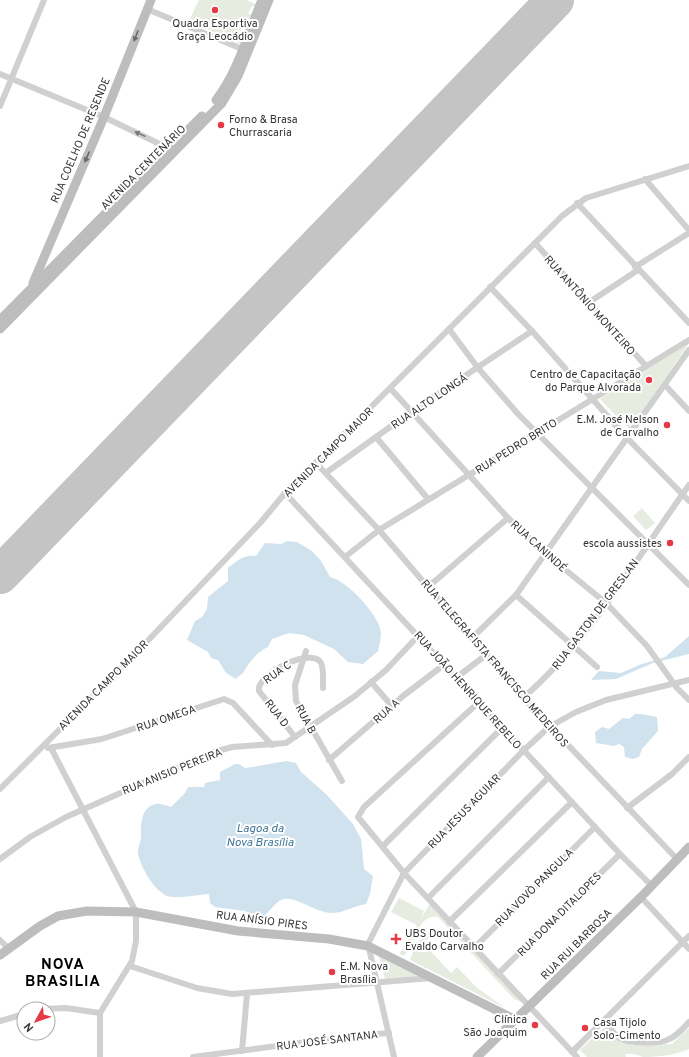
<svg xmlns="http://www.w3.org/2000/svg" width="689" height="1057" viewBox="0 0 689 1057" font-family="Overpass,sans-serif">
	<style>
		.green { fill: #e6ecdf }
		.water { fill: #cfe2ee }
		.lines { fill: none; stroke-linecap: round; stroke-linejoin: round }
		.runway { stroke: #c4c4c4; stroke-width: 38 }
		.street { stroke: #d0d0d0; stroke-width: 6 }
		.secondary { stroke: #bdbdbd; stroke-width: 9 }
		.oneway { fill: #6a6a6a }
		.oneway2 { fill: #7a7a7a }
		.poi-dot { fill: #e63946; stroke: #fff; stroke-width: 1.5 }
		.labels { text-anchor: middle; stroke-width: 4; stroke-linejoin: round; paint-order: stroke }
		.poi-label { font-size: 11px; fill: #333; stroke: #fff; text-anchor: start }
		.street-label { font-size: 11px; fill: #333; stroke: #fff }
		.water-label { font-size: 12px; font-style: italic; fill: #3f7597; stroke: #fff }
		.district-label { font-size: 15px; font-weight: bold; letter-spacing: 1px; fill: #000; stroke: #fff }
	</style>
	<rect width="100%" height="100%" fill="#fff"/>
	<g class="green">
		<polygon points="199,0 246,0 258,5 251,7 248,14 253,14 246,29 241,29 238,38 244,36 240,44 189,21"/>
		<polygon points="689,343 630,430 600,399"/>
		<polygon points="642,508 655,523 646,530 633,516"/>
		<path d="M399 898 424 911 420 920 431 902 522 1002 514 999 438 917C419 913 413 943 405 955H399L417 925 391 912Z"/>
		<path d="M427 935 430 937 423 943 451 973 457 967 476 987 505 1008 410 960C414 950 417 939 427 935Z"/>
		<polygon points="378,953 420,976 385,979"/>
		<path d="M605 1026 621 1043 635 1045 672 1044 689 1028V1049C676 1055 658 1057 643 1057 636 1054 633 1053 625 1054L626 1057H587L580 1050Z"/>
	</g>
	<g class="water">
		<path d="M287 541 297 542 312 551 321 561 330 577C346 580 380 615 381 633 381 639 379 646 378 651L363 664 348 662 334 649 304 635 289 633 272 639 268 647C256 652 249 663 243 673 241 675 238 676 236 679L226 673 218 660 211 658 208 652 187 640 195 621 202 617 207 609 208 597 228 581V568C237 561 244 554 256 556L265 543 281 544Z"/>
		<polygon points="689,636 689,654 653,663 616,679 591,680 599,671 621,673 639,665 665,657"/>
		<polygon points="635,714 641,714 657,717 658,731 642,749 639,757 633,759 625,757 624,747 619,744 614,746 596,743 595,732 602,727 609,729 623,718 629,719"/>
		<path d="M286 761 296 763 301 772 326 794 353 824 361 839 364 869 373 876 370 894 366 904C353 906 344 913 331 913 316 913 293 894 281 900 276 902 270 911 265 915H253L245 911 215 907 210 903 209 894C199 895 175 899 167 896 154 890 141 868 138 854 137 849 140 844 141 839 141 826 140 807 156 804 161 803 167 806 171 807L185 793 188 787H204L205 783 220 780V772L235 764H239L245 768 253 767Z"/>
	</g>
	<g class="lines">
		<polyline class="runway" points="0,575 555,0"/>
		<g class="street">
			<polyline points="147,9 242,49"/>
			<polyline points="0,74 104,117 172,150"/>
			<polyline points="0,106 44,0"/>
			<polyline points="645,179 689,230"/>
			<polyline points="577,203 689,323"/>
			<polyline points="535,243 646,366"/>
			<polyline points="635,267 689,233"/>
			<polyline points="490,287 532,331 627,438 689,501"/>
			<polyline points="588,303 638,270"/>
			<polyline points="449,329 478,368 518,414 689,585"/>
			<polyline points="665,385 689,411"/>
			<polyline points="391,389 508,518 546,554 606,603 647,646 677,688 689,700"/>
			<polyline points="376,437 428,499"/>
			<polyline points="317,464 379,530 523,698 677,859"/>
			<polyline points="327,472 411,412 532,331"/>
			<polyline points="285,493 620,854 652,886"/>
			<polyline points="345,557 379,530 689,340"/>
			<polyline points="428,587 508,518"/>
			<polyline points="516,595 597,667"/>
			<polyline points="472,638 516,595 689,350"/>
			<polyline points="306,651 295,685 296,701 342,781"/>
			<polyline points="457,677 486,655"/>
			<polyline points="371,682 392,706"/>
			<path d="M523 698C589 641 638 556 689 485"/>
			<polyline points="479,702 364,807 358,817 404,873 577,1057"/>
			<path d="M295 737 259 691C255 674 313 646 321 663 324 669 323 680 323 688"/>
			<polyline points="48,748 102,739 224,699 233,703 272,745"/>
			<polyline points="51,748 136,912 136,941 132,961 100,1013 100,1057"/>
			<polyline points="329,760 403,696 445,664"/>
			<polyline points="0,789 137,652 261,522 285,493 562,216 586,198 689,166"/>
			<polyline points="627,808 672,774 689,757"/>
			<polyline points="383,846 503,727"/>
			<polyline points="0,859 30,837 66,817 211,753 232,747 286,743 355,696 386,670 419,635"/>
			<polyline points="641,897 689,949"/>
			<polyline points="428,898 549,777"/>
			<polyline points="449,922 572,802"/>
			<polyline points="0,940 9,949"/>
			<polyline points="474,948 595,827"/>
			<polyline points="130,966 197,988 232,994 432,978"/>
			<polyline points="498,974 620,854"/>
			<polyline points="43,1009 66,1008 100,1013"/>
			<polyline points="0,1021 24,1014"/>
			<path d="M604 1021C609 1027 614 1035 621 1039 628 1043 660 1044 667 1040 676 1037 683 1029 689 1022"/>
			<polyline points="242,1051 247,994"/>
			<polyline points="572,1052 689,936"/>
			<polyline points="193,1057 352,1036 389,1033"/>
			<polyline points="394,1057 368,944 404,873 524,750 549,727 576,712 606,700 689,680"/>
		</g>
		<g class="secondary">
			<path d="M216 100C238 72 248 33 262 0"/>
			<polyline points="33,283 104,117 151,0"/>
			<polyline points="0,320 202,116"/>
			<polyline points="0,329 222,103 238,76 269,0"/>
			<polyline points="0,955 40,926 58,916 87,911 136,912 238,931 329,939 368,946 516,1020"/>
			<polyline points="477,1057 641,897 689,847"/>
		</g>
	</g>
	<defs><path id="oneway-solid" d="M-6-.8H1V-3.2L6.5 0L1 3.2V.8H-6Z"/></defs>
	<g class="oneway">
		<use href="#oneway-solid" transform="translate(136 36) rotate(111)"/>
		<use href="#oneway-solid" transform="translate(87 157) rotate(113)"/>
	</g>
	<use class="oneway2" href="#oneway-solid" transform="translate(140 134) rotate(-155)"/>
	<g class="poi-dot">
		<circle cx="215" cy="10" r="4"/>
		<circle cx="221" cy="125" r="4"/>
		<circle cx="649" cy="380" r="4"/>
		<circle cx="667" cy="425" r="4"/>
		<circle cx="670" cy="543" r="4"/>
		<path d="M394 933h4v4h4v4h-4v4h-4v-4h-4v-4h4z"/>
		<circle cx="332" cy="972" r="4"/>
		<circle cx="535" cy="1025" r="4"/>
		<circle cx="585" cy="1028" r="4"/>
	</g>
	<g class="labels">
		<g class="poi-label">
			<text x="215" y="27" text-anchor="middle">Quadra Esportiva<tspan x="215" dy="13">Graça Leocádio</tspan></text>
			<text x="229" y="123">Forno &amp; Brasa<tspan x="229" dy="13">Churrascaria</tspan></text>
			<text x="641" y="378" text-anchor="end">Centro de Capacitação<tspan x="641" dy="13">do Parque Alvorada</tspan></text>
			<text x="659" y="423" text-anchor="end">E.M. José Nelson<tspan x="659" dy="13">de Carvalho</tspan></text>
			<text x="662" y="547" text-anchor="end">escola aussistes</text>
			<text x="405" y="937">UBS Doutor<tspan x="405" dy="13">Evaldo Carvalho</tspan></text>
			<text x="340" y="970">E.M. Nova<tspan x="340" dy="13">Brasília</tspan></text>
			<text x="527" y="1023" text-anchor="end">Clínica<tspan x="527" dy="13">São Joaquim</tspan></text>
			<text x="593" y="1026">Casa Tijolo<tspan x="593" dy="13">Solo-Cimento</tspan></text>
		</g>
		<g class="street-label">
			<text transform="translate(80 140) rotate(-67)" y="4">RUA COELHO DE RESENDE</text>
			<text transform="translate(143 167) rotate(-45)" y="4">AVENIDA CENTENÁRIO</text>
			<text transform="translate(590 305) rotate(48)" y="4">RUA ANTÔNIO MONTEIRO</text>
			<text transform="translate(429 401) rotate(-34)" y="4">RUA ALTO LONGÁ</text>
			<text transform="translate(516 446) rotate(-32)" y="4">RUA PEDRO BRITO</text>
			<text transform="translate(328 452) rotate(-45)" y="4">AVENIDA CAMPO MAIOR</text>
			<text transform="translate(539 546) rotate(42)" y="4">RUA CANINDÉ</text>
			<text transform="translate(595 614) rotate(-53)" y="4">RUA GASTON DE GRESLAN</text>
			<text transform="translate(495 663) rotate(49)" y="4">RUA TELEGRAFISTA FRANCISCO MEDEIROS</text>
			<text transform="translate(277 672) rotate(-35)" y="4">RUA C</text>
			<text transform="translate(103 685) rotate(-45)" y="4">AVENIDA CAMPO MAIOR</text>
			<text transform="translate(468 690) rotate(48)" y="4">RUA JOÃO HENRIQUE REBELO</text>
			<text transform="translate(386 711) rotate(-42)" y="4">RUA A</text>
			<text transform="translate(277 713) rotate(52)" y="4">RUA D</text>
			<text transform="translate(166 718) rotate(-19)" y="4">RUA OMEGA</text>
			<text transform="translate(306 719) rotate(62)" y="4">RUA B</text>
			<text transform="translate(172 771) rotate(-22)" y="4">RUA ANISIO PEREIRA</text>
			<text transform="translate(464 811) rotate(-46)" y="4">RUA JESUS AGUIAR</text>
			<text transform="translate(534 887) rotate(-45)" y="4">RUA VOVÒ PANGULA</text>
			<text transform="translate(559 914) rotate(-45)" y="4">RUA DONA DITALOPES</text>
			<text transform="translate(262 920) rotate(7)" y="4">RUA ANÍSIO PIRES</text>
			<text transform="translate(576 944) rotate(-45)" y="4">RUA RUI BARBOSA</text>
			<text transform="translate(327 1040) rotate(-7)" y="4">RUA JOSÉ SANTANA</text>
		</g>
		<g class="water-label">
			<text x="260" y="832">Lagoa da<tspan x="260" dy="14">Nova Brasília</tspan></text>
		</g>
		<g class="district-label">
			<text x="63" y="969">NOVA<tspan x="63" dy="17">BRASILIA</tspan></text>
		</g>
	</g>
	<g transform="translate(36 1021) rotate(230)"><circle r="19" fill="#ffffff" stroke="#adadad"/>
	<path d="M0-3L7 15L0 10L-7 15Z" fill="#e63946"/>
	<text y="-6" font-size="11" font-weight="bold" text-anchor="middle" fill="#333333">N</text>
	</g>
</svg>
